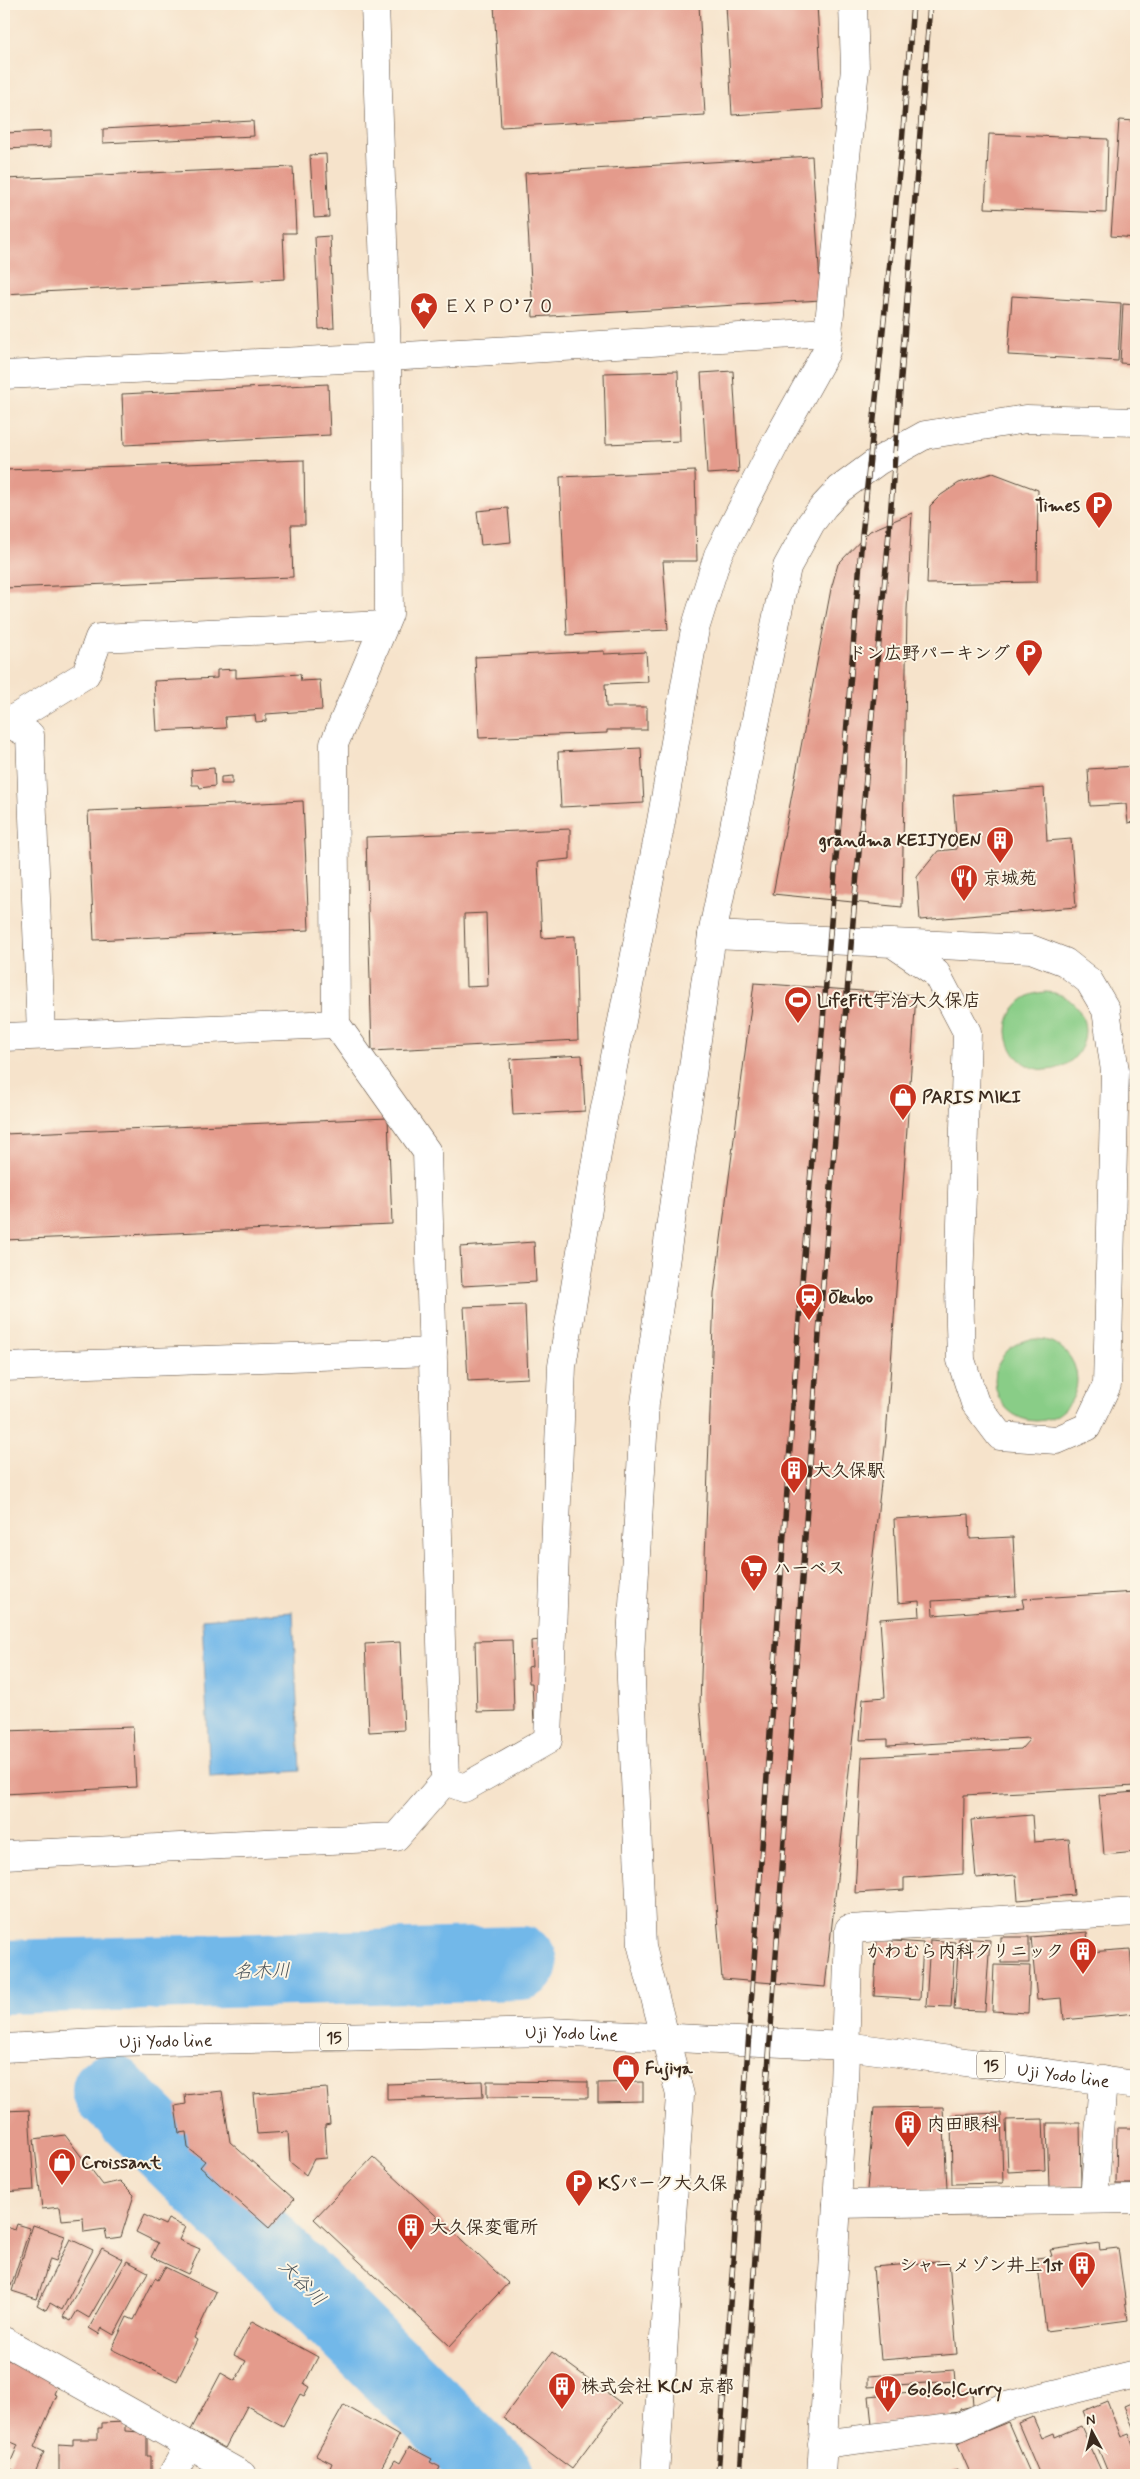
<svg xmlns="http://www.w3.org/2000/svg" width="1140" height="2479" viewBox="0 0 1140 2479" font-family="Mynerve,'Klee One',sans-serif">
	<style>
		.green { fill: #89cd87; stroke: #627c52 }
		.water { fill: #72b8e9; stroke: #567184 }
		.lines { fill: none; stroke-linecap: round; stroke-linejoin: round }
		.river { stroke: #72b8e9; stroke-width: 74 }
		.building { fill: #e49b8c; fill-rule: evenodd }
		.minor-casing { stroke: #574638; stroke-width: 29 }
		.major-casing { stroke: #574638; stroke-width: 29 }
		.minor { stroke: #fff; stroke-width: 28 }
		.major { stroke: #fff; stroke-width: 28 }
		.rail-casing { stroke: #3b2a1e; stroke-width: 5.5 }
		.rail { stroke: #fcf5e5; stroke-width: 4; stroke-dasharray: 11; stroke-linecap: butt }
		.labels { text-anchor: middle; stroke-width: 4; stroke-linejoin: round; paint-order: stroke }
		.shield { fill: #fcf5e5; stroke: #75675a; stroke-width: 1 }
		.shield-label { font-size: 16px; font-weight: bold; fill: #3b2a1e }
		.poi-label { font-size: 18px; font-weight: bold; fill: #3b2a1e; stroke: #fcf5e5; text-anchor: start }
		.street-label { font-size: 18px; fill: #3b2a1e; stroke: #fcf5e5 }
		.water-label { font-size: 19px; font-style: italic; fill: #4c555b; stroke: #fcf5e5 }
	</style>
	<rect width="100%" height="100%" fill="#fcf5e5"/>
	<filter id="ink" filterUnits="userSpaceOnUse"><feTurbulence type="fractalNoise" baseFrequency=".02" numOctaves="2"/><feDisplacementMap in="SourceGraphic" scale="10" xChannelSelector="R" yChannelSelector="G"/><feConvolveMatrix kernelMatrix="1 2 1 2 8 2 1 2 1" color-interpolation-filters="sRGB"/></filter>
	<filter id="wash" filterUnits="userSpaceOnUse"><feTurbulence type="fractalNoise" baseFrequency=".0096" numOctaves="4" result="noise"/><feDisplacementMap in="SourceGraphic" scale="20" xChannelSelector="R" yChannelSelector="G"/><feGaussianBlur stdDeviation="1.12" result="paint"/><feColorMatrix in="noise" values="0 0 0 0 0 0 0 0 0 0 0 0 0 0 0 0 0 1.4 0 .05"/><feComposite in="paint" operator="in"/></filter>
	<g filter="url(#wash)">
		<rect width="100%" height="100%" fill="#f6e3cb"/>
		<g class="green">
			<circle cx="1046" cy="1031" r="39"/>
			<circle cx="1036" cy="1380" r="41"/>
		</g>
		<polygon class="water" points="293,1612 300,1771 210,1777 202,1619"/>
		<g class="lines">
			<g class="river">
				<polyline points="4,1977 521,1963"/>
				<polyline points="109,2090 497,2475"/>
			</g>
		</g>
		<g id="blocks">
			<g class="building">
				<polygon points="494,4 699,4 705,115 501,127"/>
				<polygon points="726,4 817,4 823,109 732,115"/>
				<polygon points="1119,120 1136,121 1136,238 1111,236"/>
				<polygon points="253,121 254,136 103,143 103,129"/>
				<polygon points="51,131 51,147 4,149 4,133"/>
				<polygon points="989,134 1108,139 1106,213 985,208"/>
				<polygon points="326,154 329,217 314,218 310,155"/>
				<polygon points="812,156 821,300 533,317 525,173"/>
				<polygon points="293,167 296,233 283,233 285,279 4,294 4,179"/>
				<polygon points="330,236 334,328 319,329 315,237"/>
				<polygon points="1012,296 1121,303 1118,361 1008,355"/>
				<polygon points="1123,304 1136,305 1136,364 1120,363"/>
				<polygon points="678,371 680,441 606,444 604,373"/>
				<polygon points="733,371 739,472 707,474 701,373"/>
				<polygon points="328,384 330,435 124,445 122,394"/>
				<polygon points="304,460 305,525 291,525 293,577 4,588 4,470"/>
				<polygon points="695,471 697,561 663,561 668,630 567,635 560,477"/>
				<polygon points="993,473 1038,490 1037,582 927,584 930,506 941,495 959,483"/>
				<polygon points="508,508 511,542 481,545 477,511"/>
				<polygon points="912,513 907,610 902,907 773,894 831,589 838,564 870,531"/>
				<polygon points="604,651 604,654 646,652 648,682 605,684 606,707 647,707 647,730 607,730 607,733 479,738 475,657"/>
				<polygon points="236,669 236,678 300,674 301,681 320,680 322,710 266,714 266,721 256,722 255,715 225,717 226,728 157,731 154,681 217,678 217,670"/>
				<polygon points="641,748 644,803 561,807 558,752"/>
				<polygon points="1136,766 1136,833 1135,833 1134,822 1128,823 1126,804 1090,806 1088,769"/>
				<polygon points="214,768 215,786 200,788 199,785 192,785 191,770"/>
				<polygon points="232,776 232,784 221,784 221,777"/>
				<polygon points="1044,788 1047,841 1071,839 1076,907 920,920 917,877 938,851 957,849 953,795"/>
				<polygon points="303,801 309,930 94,940 88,811"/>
				<path d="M570 829V859L538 862 542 938 575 936 578 1040 372 1051 366 837ZM486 913 488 986 466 987 464 914Z"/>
				<polygon points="754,983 916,995 886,1438 825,1987 722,1979 700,1705 714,1294"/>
				<polygon points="582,1055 585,1111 513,1115 510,1059"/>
				<polygon points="388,1118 392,1224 4,1240 4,1134"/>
				<polygon points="534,1242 536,1282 462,1286 460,1247"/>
				<polygon points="525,1305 528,1378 468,1381 464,1307"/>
				<polygon points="969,1514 970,1539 1013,1537 1016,1596 932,1601 933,1615 1024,1608 1022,1599 1136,1592 1136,1786 964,1795 963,1874 904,1878 904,1890 855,1893 862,1757 1021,1749 1029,1740 1029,1738 888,1746 888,1739 860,1740 863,1699 885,1697 880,1619 920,1616 919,1601 898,1603 894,1519"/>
				<polygon points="512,1640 514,1711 477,1712 475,1641"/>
				<polygon points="541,1640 543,1723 534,1723 532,1683 529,1683 528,1667 532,1666 531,1641"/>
				<polygon points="400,1642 404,1730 369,1732 365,1644"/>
				<polygon points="133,1727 136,1787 4,1794 4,1731"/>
				<polygon points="1136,1792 1136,1852 1104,1855 1099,1795"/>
				<polygon points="1032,1815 1034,1842 1069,1839 1074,1895 1018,1900 1016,1875 976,1878 971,1820"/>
				<polygon points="1087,1932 1089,1952 1130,1949 1136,2013 1064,2020 1062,1998 1037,2000 1031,1937"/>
				<rect x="1001" y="1937" width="28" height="26"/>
				<polygon points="959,1938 990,1940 985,2011 954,2010"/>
				<polygon points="877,1940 923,1943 920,1999 874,1996"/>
				<polygon points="930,1940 955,1942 951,2007 926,2006"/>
				<polygon points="994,1965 1030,1966 1028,2013 992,2011"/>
				<polygon points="482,2081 483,2097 387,2100 387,2084"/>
				<polygon points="487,2081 588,2082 588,2098 487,2097"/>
				<polygon points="643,2082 643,2101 598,2102 598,2083"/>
				<polygon points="327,2088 330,2124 325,2125 327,2158 314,2159 306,2175 290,2162 288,2132 257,2134 253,2094"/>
				<polygon points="222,2091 230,2142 294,2199 269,2228 200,2167 205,2161 188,2148 186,2132 179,2133 175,2106 186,2104 185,2095"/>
				<polygon points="943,2107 947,2189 867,2190 874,2108"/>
				<polygon points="29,2110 34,2190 4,2192 4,2111"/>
				<polygon points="1001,2113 1003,2183 952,2184 951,2115"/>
				<polygon points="1043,2119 1045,2170 1008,2172 1006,2120"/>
				<polygon points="1047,2123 1080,2123 1081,2186 1049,2187"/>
				<polygon points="1117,2128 1136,2128 1136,2184 1116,2184"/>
				<polygon points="65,2135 103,2185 120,2181 134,2195 121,2237 107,2239 105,2229 84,2232 83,2218 62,2220 60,2207 42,2209 34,2139"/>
				<polygon points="373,2157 508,2283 450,2346 314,2219"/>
				<polygon points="144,2215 165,2225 168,2219 185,2227 179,2240 200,2249 188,2274 151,2257 158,2243 136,2232"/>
				<polygon points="17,2224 30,2228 11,2286 4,2284 4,2226 15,2230"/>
				<polygon points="33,2225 65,2236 56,2261 50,2259 37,2299 12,2291"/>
				<polygon points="70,2239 93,2250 62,2310 50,2303 46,2310 37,2305"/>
				<polygon points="1099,2243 1100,2250 1118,2248 1128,2320 1046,2331 1037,2258 1052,2256 1050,2250"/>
				<polygon points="102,2248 123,2259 89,2318 77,2311 71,2321 63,2317"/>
				<polygon points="127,2261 148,2272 114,2335 102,2328 99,2334 89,2328"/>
				<polygon points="949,2261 957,2354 881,2360 873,2267"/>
				<polygon points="165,2267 216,2292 194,2338 197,2340 177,2381 112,2349 127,2317 134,2320 155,2278 158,2280"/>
				<polygon points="252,2321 318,2357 304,2384 309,2387 304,2396 300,2394 283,2426 247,2406 225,2448 191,2430 221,2373 235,2381 246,2361 234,2355"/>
				<polygon points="552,2352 621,2403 572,2469 503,2418"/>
				<polygon points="4,2358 59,2382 54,2394 57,2395 34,2447 44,2452 34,2475 26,2475 8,2468 18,2445 4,2439"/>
				<polygon points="954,2370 955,2381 868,2387 868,2376"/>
				<polygon points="942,2389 942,2394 972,2391 973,2406 960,2409 960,2412 951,2413 951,2417 872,2425 869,2396"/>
				<polygon points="1107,2401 1121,2437 1129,2434 1136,2452 1136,2475 1109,2475 1083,2411"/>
				<polygon points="1136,2401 1136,2434 1124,2406"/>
				<polygon points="344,2405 399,2436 377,2475 344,2475 330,2468 332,2463 316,2455"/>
				<polygon points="1033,2417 1042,2438 1054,2433 1055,2437 1081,2426 1103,2475 1040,2475 1018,2423"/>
				<polygon points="125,2422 125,2431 141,2432 141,2435 147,2435 147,2456 151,2456 151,2475 59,2475 59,2444 73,2445 73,2439 98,2439 98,2428 102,2428 102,2423"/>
				<polygon points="1008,2422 1031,2475 971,2475 957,2443"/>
				<polygon points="409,2447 432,2459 430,2462 440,2467 437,2474 440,2475 386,2475 395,2460 400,2463"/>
				<polygon points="957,2470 959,2475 944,2475"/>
			</g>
		</g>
	</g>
	<g filter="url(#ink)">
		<use href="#blocks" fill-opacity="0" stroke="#574638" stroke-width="1"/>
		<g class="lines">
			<g class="minor-casing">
				<g id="minor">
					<polyline points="4,375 387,357 829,332"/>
					<polyline points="4,721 30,735 41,1035"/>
					<polyline points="7,723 86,674 99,638 384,625"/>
					<polyline points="712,935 1031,949 1065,962 1089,981 1106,1010 1115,1071 1107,1385 1087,1427 1057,1440 1000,1436 975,1403 961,1360 959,1288 967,1032 936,973 892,943"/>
					<polyline points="4,1037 336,1024"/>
					<polyline points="4,1367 433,1352"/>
					<polyline points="445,1781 464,1788 548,1740 562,1366 603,1118 660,827 695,629 718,555 776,442 826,352 855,69 853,4"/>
					<polyline points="4,1855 396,1837 445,1781 427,1152 336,1024 334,744 389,614 387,357 375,4"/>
					<polyline points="1094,2199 1103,2080"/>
					<polyline points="837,2204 1136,2199"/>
					<polyline points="4,2341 242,2475"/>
					<polyline points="822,2444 959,2427 1006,2406 1136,2374"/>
					<polyline points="172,2475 189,2445"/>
					<polyline points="655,2475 680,2095 642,1947 630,1655 645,1403 712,935 787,567 811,523 824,506 840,489 878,461 925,435 1026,419 1136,422"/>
					<polyline points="821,2475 844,2085 849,1929 1136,1912"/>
				</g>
			</g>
			<g class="major-casing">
				<g id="major">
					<path id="s1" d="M4 2048 116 2042 550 2032 846 2046 1136 2085"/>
				</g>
			</g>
			<use href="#minor" class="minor"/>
			<use href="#major" class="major"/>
			<g class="rail-casing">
				<g id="rail">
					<polyline points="718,2475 799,1319 862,536 902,143 913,4"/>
					<polyline points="740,2475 820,1320 857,873 887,557 930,4"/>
				</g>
			</g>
			<use href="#rail" class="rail"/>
		</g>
	</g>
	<defs>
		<g id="sight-pin" transform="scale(1.4375)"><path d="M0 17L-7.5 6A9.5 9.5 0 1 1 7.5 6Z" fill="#c8321e" stroke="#fcf5e5"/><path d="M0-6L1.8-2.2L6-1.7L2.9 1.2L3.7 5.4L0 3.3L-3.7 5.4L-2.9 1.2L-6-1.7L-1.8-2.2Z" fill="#fff"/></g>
		<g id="parking-pin" transform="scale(1.4375)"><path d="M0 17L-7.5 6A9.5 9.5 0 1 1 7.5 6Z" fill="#c8321e" stroke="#fcf5e5"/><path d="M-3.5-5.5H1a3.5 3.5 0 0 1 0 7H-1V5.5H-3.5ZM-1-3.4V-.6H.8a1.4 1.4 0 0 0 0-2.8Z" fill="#fff"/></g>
		<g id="building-pin" transform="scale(1.4375)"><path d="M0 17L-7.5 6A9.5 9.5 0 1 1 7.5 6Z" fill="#c8321e" stroke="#fcf5e5"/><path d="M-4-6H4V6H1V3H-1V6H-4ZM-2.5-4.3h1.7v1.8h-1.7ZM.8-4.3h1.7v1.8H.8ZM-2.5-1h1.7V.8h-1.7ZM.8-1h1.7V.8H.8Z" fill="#fff"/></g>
		<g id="restaurant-pin" transform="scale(1.4375)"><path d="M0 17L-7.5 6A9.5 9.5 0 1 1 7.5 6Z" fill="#c8321e" stroke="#fcf5e5"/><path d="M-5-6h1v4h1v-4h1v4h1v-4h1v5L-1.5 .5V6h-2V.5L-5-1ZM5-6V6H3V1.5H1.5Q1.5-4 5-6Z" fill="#fff"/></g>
		<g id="stadium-pin" transform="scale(1.4375)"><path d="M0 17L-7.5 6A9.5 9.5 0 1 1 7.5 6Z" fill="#c8321e" stroke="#fcf5e5"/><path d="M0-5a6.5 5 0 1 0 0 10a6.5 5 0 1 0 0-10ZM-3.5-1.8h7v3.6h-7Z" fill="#fff"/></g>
		<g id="shop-pin" transform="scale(1.4375)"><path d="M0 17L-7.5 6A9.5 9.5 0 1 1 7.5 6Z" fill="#c8321e" stroke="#fcf5e5"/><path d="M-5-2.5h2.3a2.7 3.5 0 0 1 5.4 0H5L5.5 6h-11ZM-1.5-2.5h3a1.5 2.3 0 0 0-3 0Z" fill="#fff"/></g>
		<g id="station-pin" transform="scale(1.4375)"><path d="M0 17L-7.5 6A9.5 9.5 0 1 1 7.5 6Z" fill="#c8321e" stroke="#fcf5e5"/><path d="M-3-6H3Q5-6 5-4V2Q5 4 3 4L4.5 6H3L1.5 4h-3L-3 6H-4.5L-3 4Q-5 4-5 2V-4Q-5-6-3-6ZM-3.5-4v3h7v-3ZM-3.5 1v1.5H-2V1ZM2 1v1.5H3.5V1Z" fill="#fff"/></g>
		<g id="supermarket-pin" transform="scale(1.4375)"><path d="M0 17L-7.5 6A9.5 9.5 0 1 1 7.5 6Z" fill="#c8321e" stroke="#fcf5e5"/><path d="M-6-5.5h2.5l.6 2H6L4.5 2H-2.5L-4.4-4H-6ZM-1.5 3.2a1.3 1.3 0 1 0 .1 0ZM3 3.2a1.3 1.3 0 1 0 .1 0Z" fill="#fff"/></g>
	</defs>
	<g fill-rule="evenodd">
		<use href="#sight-pin" x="424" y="306"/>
		<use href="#parking-pin" x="1099" y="505"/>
		<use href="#parking-pin" x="1029" y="653"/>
		<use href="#building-pin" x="1000" y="840"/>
		<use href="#restaurant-pin" x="964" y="878"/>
		<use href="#stadium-pin" x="798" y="1000"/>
		<use href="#shop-pin" x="903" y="1097"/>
		<use href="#station-pin" x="809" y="1297"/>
		<use href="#building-pin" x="794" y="1470"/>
		<use href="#supermarket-pin" x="754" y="1568"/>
		<use href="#building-pin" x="1083" y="1951"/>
		<use href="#shop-pin" x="626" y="2068"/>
		<use href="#building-pin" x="908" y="2124"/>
		<use href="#shop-pin" x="62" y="2162"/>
		<use href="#parking-pin" x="579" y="2183"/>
		<use href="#building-pin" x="411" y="2227"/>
		<use href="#building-pin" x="1082" y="2265"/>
		<use href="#building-pin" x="562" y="2386"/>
		<use href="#restaurant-pin" x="888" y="2389"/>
	</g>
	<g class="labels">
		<g class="shield">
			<rect x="320" y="2023.5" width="28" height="27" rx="4"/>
			<rect x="977" y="2051.5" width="28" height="27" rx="4"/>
		</g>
		<g class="shield-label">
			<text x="334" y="2043">15</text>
			<text x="991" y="2071">15</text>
		</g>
		<g class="poi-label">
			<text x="443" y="312">ＥＸＰＯ’７０</text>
			<text x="1080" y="511" text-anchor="end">Times</text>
			<text x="1010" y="659" text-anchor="end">ドン広野パーキング</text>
			<text x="981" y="846" text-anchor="end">grandma KEIJYOEN</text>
			<text x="983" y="884">京城苑</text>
			<text x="817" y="1006">LifeFit宇治大久保店</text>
			<text x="922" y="1103">PARIS MIKI</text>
			<text x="828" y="1303">Ōkubo</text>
			<text x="813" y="1476">大久保駅</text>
			<text x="773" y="1574">ハーベス</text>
			<text x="1064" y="1957" text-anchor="end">かわむら内科クリニック</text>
			<text x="645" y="2074">Fujiya</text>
			<text x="927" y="2130">内田眼科</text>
			<text x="81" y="2168">Croissant</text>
			<text x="598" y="2189">KSパーク大久保</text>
			<text x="430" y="2233">大久保変電所</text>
			<text x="1063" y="2271" text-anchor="end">シャーメゾン井上1st</text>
			<text x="581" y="2392">株式会社 KCN 京都</text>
			<text x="907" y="2395">Go!Go!Curry</text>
		</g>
		<g class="street-label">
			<text dy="6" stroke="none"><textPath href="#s1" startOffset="568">Uji Yodo line</textPath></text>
			<text dy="6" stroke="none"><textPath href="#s1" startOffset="162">Uji Yodo line</textPath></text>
			<text dy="6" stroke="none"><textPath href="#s1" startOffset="1062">Uji Yodo line</textPath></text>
		</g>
		<g class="water-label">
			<text transform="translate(262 1970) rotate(-1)" y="7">名木川</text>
			<text transform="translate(303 2282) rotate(45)" y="7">大谷川</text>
		</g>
	</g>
	<rect width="1140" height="2479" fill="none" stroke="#fcf5e5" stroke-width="20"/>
	<g transform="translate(1092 2432) rotate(353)" stroke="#fcf5e5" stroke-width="4" paint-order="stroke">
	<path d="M0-4L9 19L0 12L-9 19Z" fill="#3b2a1e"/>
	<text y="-8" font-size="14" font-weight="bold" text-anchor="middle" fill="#3b2a1e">N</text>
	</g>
</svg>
